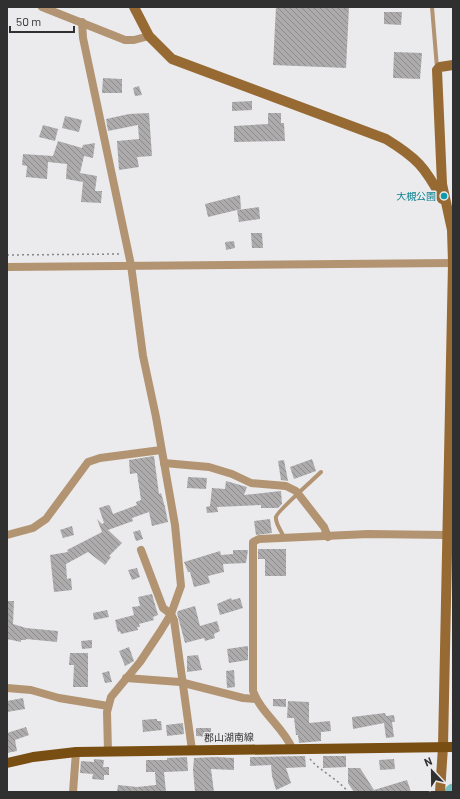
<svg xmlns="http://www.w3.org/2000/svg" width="460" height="799" viewBox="0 0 460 799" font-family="Barlow,'Noto Sans JP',sans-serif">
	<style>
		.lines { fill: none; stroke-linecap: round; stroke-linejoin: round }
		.river { stroke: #74bfc1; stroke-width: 15 }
		.building { fill: url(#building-back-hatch) }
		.path { stroke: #868688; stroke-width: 1.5; stroke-dasharray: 2 3; stroke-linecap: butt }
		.lane { stroke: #b39472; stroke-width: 4 }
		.street { stroke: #b39472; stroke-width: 8 }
		.secondary { stroke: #966a32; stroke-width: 10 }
		.primary { stroke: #794e12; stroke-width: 10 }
		.culture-dot { fill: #0f9aa8; stroke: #ebebee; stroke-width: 1.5 }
		.labels { text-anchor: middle; stroke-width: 3; stroke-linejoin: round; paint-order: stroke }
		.culture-label { font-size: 10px; fill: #0d838f; stroke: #ebebee; text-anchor: end }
		.street-label { font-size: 10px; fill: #303031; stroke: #ebebee }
	</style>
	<defs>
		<pattern id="building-back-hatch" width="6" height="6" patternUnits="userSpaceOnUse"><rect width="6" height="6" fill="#adabac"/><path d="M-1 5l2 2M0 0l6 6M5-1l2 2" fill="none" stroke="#8d8c8d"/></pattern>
	</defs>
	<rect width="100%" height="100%" fill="#ebebee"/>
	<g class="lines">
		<polyline class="river" points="452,792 453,791"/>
	</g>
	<g class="building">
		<polygon points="276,7 349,7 346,68 273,65"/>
		<polygon points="384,12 402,12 401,25 384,24"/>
		<polygon points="394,52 422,53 420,79 393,78"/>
		<polygon points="103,78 122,79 122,93 102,93"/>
		<polygon points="139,86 142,95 135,96 133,88"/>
		<polygon points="252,101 252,110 232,111 232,102"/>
		<polygon points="149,113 152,156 137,157 139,167 119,170 117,141 139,139 138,125 108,131 106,119 129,114"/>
		<polygon points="268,113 281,113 281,123 284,123 285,141 234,142 234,126 268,124"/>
		<polygon points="65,116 82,120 79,132 62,128"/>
		<polygon points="43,125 58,129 55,141 39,137"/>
		<polygon points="58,141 82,148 83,145 95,143 93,158 84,156 80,173 97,176 95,191 102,191 101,203 81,202 83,182 66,179 67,164 48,162 47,179 26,177 27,166 22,165 23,154 53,156"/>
		<polygon points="240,195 241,209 208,217 205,204"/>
		<polygon points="259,207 260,219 239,222 237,210"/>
		<polygon points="251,233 262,233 263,248 252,248"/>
		<polygon points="234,241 235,248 226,250 225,242"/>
		<polygon points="154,456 159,494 161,493 165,507 168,522 152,526 149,512 132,518 133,521 108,530 122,543 109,556 111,557 105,565 88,552 66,564 67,579 71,578 72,590 54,592 50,555 68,552 67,550 102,532 97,519 102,524 104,523 99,508 108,505 110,506 113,514 137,505 136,502 141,500 137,473 130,474 129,460"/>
		<polygon points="312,459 316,471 294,479 290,467"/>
		<polygon points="284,460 288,481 281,480 278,461"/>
		<polygon points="188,477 207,478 206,489 187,488"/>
		<polygon points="226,481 247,487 244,495 281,491 282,504 278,508 261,508 261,505 217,507 218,512 207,513 206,507 210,506 212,488 225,489"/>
		<polygon points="270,519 272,533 256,535 254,521"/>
		<polygon points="72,526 74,535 63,538 60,530"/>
		<polygon points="140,530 143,539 136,541 133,532"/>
		<polygon points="258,549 286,549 286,576 265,576 265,559 258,559"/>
		<polygon points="233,550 248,550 246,563 223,564 224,572 208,576 210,583 194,587 190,572 188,572 184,562 220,551 221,555 233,554"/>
		<polygon points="137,568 140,577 132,580 128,570"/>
		<polygon points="152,594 158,615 153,617 154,620 139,624 140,627 137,627 138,630 121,634 120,631 118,632 115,620 134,615 132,607 140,606 138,597"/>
		<polygon points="231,598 232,600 240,598 243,608 220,615 217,604"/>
		<polygon points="7,601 14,601 13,624 26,628 58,631 57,642 26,639 26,640 21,640 21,642 7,639"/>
		<polygon points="195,606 200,626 217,621 220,631 214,634 215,638 205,641 204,638 185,643 177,613 178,611"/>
		<polygon points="107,610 109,617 94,620 93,613"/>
		<polygon points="92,640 92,648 82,649 81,641"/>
		<polygon points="248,646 248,660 229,663 227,649"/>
		<polygon points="129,647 134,661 125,666 119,651"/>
		<polygon points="70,653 88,653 88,687 73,687 74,665 69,665"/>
		<polygon points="198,655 202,670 187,672 187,656"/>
		<polygon points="234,670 235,687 227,688 226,671"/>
		<polygon points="109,671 112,682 105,683 102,673"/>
		<polygon points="23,698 25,709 7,712 7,701"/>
		<polygon points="273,699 286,699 286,707 273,706"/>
		<polygon points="288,701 309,702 309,723 330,721 331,731 321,732 321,741 299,743 298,735 296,735 294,718 287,718"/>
		<polygon points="385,713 386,716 394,715 395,722 392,722 394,737 386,738 384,723 353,729 352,717"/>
		<polygon points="154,719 157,719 157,721 161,721 162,730 143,732 142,720"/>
		<polygon points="183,723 184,734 167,736 166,725"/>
		<polygon points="26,727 29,735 15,740 17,751 7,753 7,733"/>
		<polygon points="196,728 211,728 211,737 196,736"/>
		<polygon points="305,756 306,767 286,768 291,783 276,790 272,776 271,765 250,766 250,757"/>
		<polygon points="323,756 346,756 346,767 323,768"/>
		<polygon points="187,757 188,771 164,772 166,792 137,792 137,790 137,792 117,792 118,785 137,787 156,785 155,772 146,772 146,760 167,760 167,758"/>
		<polygon points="216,757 234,758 234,770 211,769 214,792 195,792 193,770 194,758"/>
		<polygon points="94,759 104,760 103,767 109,767 109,775 104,775 104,780 92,779 93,774 80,773 81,761 94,762"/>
		<polygon points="394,759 395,769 380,770 379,760"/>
		<polygon points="348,768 360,768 374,790 407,780 411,792 354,792 348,783"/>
	</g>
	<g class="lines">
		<g class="path">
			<polyline points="7,255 121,254"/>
			<path d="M310 759C321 772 337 778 348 792"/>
		</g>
		<g class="lane">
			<polyline points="432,7 437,68"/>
			<path d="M284 538C282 531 275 524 276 517 276 512 314 479 321 472"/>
		</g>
		<g class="street">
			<polyline points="42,7 125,40 134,40 149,36"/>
			<polyline points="82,22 83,38 131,265 143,356 156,417 175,525 181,586 171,614 160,632 140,662 111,697 107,712 108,752"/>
			<polyline points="7,267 453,263"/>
			<polyline points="164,463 209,467 232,474 251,483 286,486 296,491 324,527 328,537"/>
			<polyline points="7,535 33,528 46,519 88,462 100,458 161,450"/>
			<polyline points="141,550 163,608 171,614 174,620 192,750"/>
			<polyline points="126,678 180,682 243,698 256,699"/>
			<polyline points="7,688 31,690 59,698 108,706"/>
			<path d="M292 748C283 727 261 713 253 691V542L259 539 368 534 447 535"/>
			<polyline points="73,792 76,752"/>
		</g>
		<g class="secondary">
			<path d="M134 7 149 36 172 59 386 139C417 158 425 167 442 199"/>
			<polyline points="440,792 443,747 453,263 452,230 442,184 437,70 440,67 453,65"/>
		</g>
		<polyline class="primary" points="7,763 33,757 76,752 453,747"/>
	</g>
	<circle class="culture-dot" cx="444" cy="196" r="4"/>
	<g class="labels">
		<g class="culture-label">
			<text x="436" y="200">大槻公園</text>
		</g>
		<g class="street-label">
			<text transform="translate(229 737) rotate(-1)" y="4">郡山湖南線</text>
		</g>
	</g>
	<rect width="460" height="799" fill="none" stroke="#303031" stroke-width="16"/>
	<g transform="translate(432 771) rotate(338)" stroke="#ebebee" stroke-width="3" paint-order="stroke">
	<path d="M0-3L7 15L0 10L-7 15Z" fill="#303031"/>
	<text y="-6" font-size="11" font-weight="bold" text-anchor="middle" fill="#303031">N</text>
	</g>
	<path d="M10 26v6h64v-6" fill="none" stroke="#303031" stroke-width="2"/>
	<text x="16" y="26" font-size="12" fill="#303031" stroke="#ebebee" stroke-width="3" paint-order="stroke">50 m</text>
</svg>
